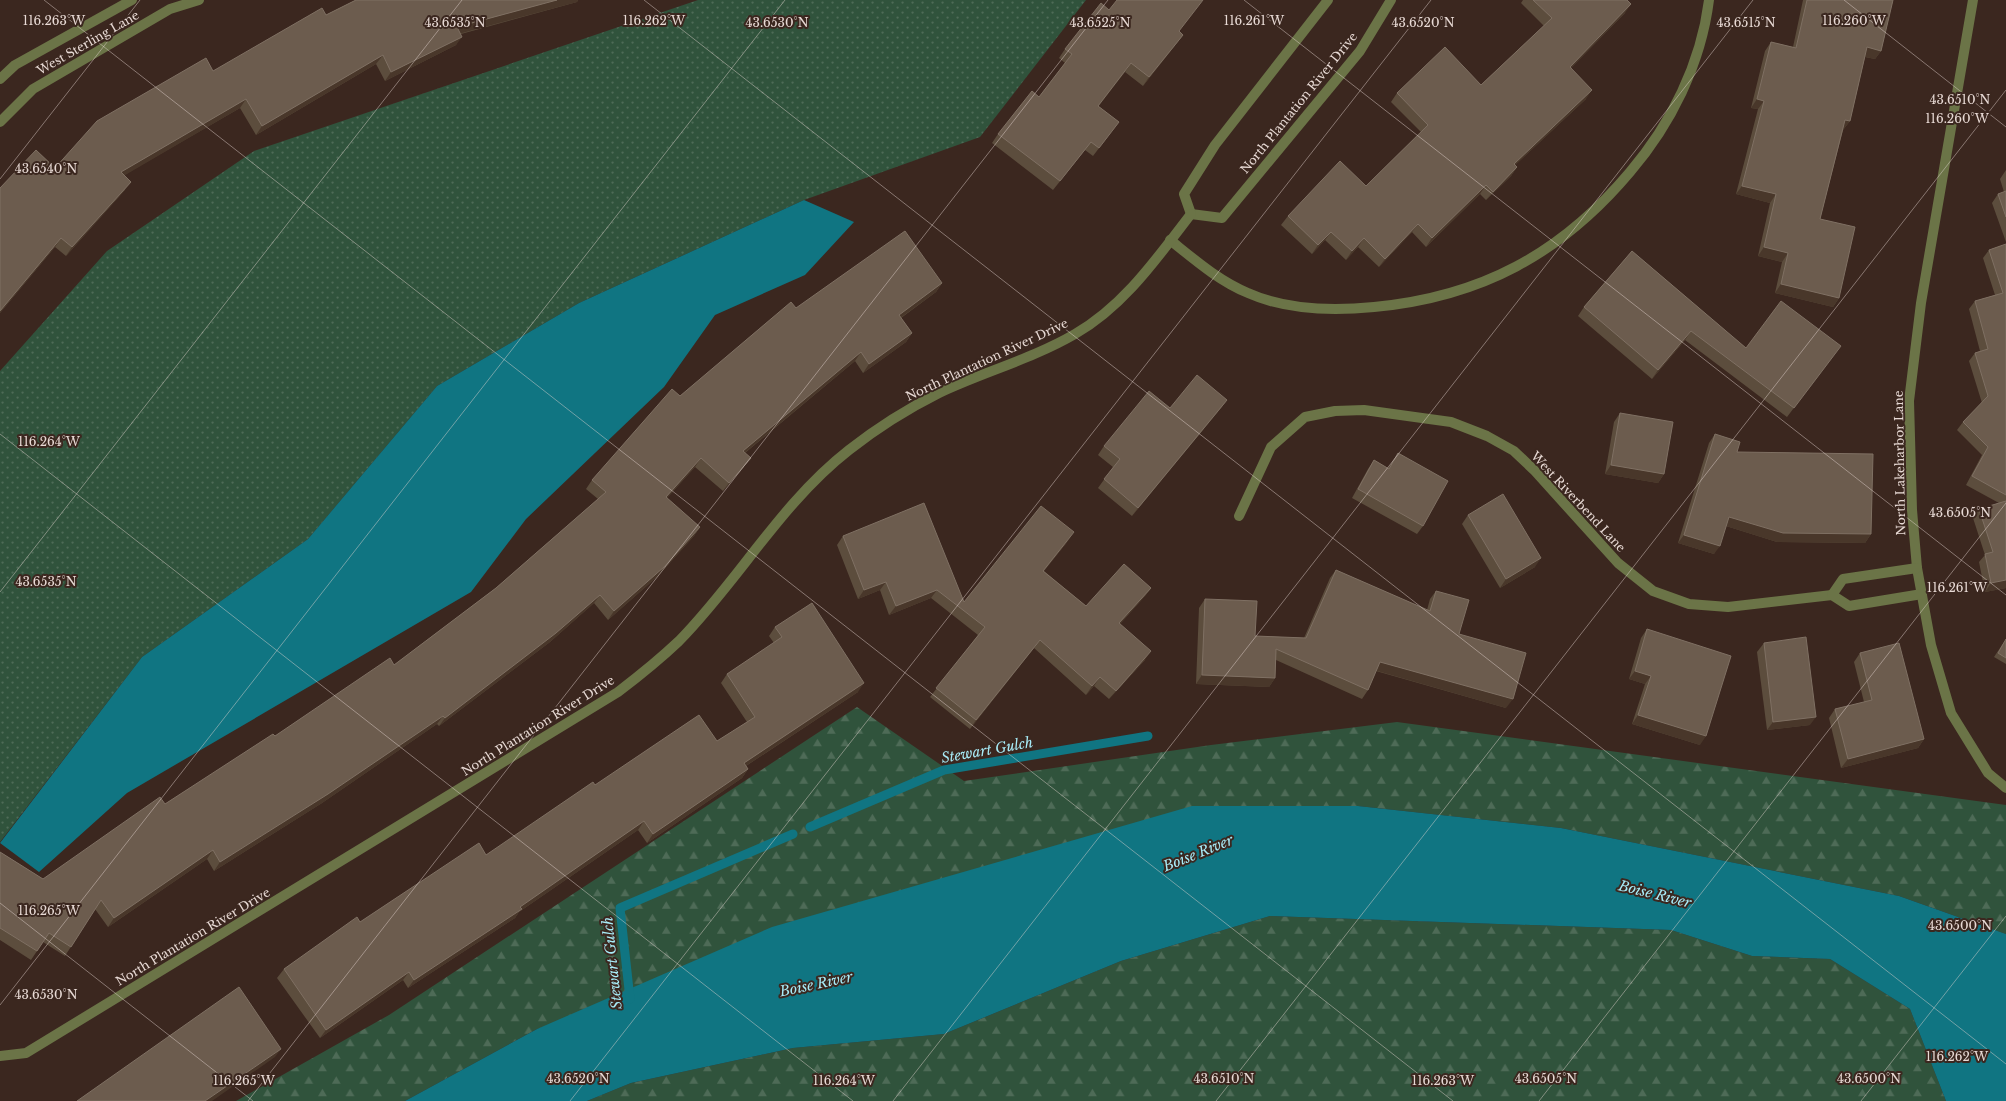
<svg xmlns="http://www.w3.org/2000/svg" width="2006" height="1101" viewBox="0 0 2006 1101" font-family="'Libre Baskerville',serif">
	<style>
		.grass { fill: url(#grass-dots) }
		.forest { fill: url(#forest-firs) }
		.water { fill: #107582 }
		.lines { fill: none; stroke-linecap: round; stroke-linejoin: round }
		.stream { stroke: #107582; stroke-width: 9 }
		.minor { stroke: #6b7447; stroke-width: 10 }
		.wall { fill: #5c4d3d }
		.shaded-wall { fill: #49372a }
		.building { fill: #6c5c4e; stroke: #7f7063 }
		.ticks { fill: none; stroke: #e8dad5; stroke-width: 1; stroke-opacity: 0.45 }
		.labels { text-anchor: middle; stroke-width: 4; stroke-linejoin: round; paint-order: stroke }
		.street-label { font-size: 12px; fill: #e8dad5; stroke: #3b271f }
		.water-label { font-size: 14px; font-style: italic; fill: #a8ecf8; stroke: #3b271f }
		.ticks-label { font-size: 12px; text-anchor: middle; fill: #e8dad5; stroke: #3b271f; stroke-width: 4; stroke-linejoin: round; paint-order: stroke }
	</style>
	<defs>
		<pattern id="grass-dots" width="8" height="8" patternUnits="userSpaceOnUse" patternTransform="scale(1.25)"><rect width="8" height="8" fill="#30533c"/><path d="M2 2h.1M6 6h.1" fill="none" stroke="#4e6b57" stroke-width="1.8" stroke-linecap="round"/></pattern>
		<pattern id="forest-firs" width="22" height="20" patternUnits="userSpaceOnUse" patternTransform="scale(1.25)"><rect width="22" height="20" fill="#30533c"/><path d="M5 1l3.5 6h-7zM16 11l3.5 6h-7z" fill="#4e6b57"/></pattern>
	</defs>
	<rect width="100%" height="100%" fill="#3b271f"/>
	<polygon class="grass" points="698,0 1086,0 980,137 804,200 579,303 437,386 308,539 142,657 0,842 0,371 107,251 254,151"/>
	<g class="forest">
		<polygon points="857,707 964,781 1211,745 1397,722 2006,805 2006,934 1899,896 1561,828 1358,806 537,1029 405,1101 236,1101 389,1015"/>
		<polygon points="1270,916 1671,930 1752,956 1830,959 1910,1009 1946,1101 587,1101 631,1083 793,1048 944,1034 1121,961"/>
	</g>
	<g class="water">
		<polygon points="804,200 854,222 805,275 715,315 664,387 526,519 471,592 127,793 39,872 0,843 142,657 308,539 437,386 579,303"/>
		<polygon points="1192,806 1358,806 1561,828 1899,896 2006,934 2006,1101 1946,1101 1910,1009 1830,959 1752,956 1671,930 1270,916 1121,961 944,1034 793,1048 631,1083 587,1101 405,1101 537,1029 772,927"/>
	</g>
	<g class="lines">
		<g class="stream">
			<polyline points="810,827 944,770 1148,736"/>
			<polyline points="630,999 620,908 793,834"/>
		</g>
		<g class="minor">
			<polyline points="1973,0 1921,303 1909,401 1912,510 1917,568 1931,645 1951,713 1988,773 2006,788"/>
			<polyline points="0,79 15,65 132,0"/>
			<polyline points="0,122 33,89 170,9 199,0"/>
			<polyline points="1191,214 1222,218 1360,51 1391,0"/>
			<polyline points="1191,214 1184,194 1215,145 1328,0"/>
			<path d="M1170 240C1195 260 1219 281 1248 293 1286 310 1334 311 1374 307 1481 297 1561 254 1630 172 1671 124 1701 64 1709 0"/>
			<polyline points="1239,516 1271,447 1305,417 1335,411 1364,410 1451,422 1487,436 1514,451 1534,470 1618,563 1653,591 1689,604 1728,607 1832,595"/>
			<polyline points="1917,568 1843,579 1832,595 1849,606 1922,594"/>
			<path d="M0 1056 26 1053 618 692C639 676 660 659 679 641 739 580 781 503 849 450 877 428 907 409 939 393 983 372 1032 359 1075 334 1124 306 1157 258 1191 214"/>
		</g>
	</g>
	<g class="wall">
		<polygon points="356,0 578,0 577,2 461,34 456,45 385,81 376,64 256,135 240,108 124,175 125,190 66,256 55,247 0,313 0,188 55,168 213,71"/>
		<polygon points="1523,0 1627,0 1625,13 1571,68 1586,99 1515,165 1517,167 1511,176 1486,200 1480,194 1426,247 1412,232 1379,267 1358,247 1346,260 1325,240 1312,254 1281,225 1288,216 1366,186 1421,132 1391,102 1397,93 1481,85 1544,26 1521,3"/>
		<polygon points="1803,0 1893,0 1881,51 1875,59 1865,57 1850,121 1843,130 1820,219 1839,298 1833,307 1775,293 1782,262 1758,256 1770,203 1736,194 1758,109 1751,108 1765,51 1771,42 1793,47"/>
		<polygon points="1109,10 1179,32 1183,35 1177,43 1143,86 1125,72 1098,106 1119,122 1093,156 1085,150 1053,190 992,143 998,134 1039,97 1065,63 1059,58 1065,49"/>
		<polygon points="2006,170 2006,242 1992,203 1998,194 2004,192 2000,179"/>
		<polygon points="2006,244 2006,588 1985,592 1979,562 1985,555 1973,518 1979,509 1999,503 1966,485 1982,455 1957,430 1963,422 1982,403 1969,361 1975,353 1980,351 1969,309 1975,301 1995,295 1983,258 1989,250"/>
		<polygon points="1632,251 1746,348 1834,355 1787,417 1685,340 1652,379 1578,316 1584,307"/>
		<polygon points="942,283 936,292 901,318 912,333 906,342 863,373 855,361 745,453 744,467 723,491 695,467 667,498 700,527 694,536 658,576 608,620 594,603 550,642 439,726 437,724 322,803 214,871 207,859 108,927 95,909 65,956 43,942 31,960 0,940 0,852 43,879 275,736 394,665 496,588 598,499 586,489 592,480 680,396 796,308"/>
		<polygon points="1227,400 1221,408 1132,516 1098,488 1113,467 1098,455 1104,446"/>
		<polygon points="1620,413 1664,474 1658,483 1605,474 1614,422"/>
		<polygon points="1715,434 1737,452 1871,534 1865,543 1777,542 1726,526 1714,554 1678,543 1709,443"/>
		<polygon points="1398,453 1423,526 1417,534 1352,498 1368,469 1374,460 1388,468"/>
		<polygon points="1468,515 1535,567 1500,588 1462,524"/>
		<polygon points="843,536 964,602 1068,541 1044,571 1086,606 1151,588 1145,596 1120,624 1145,660 1109,699 1094,686 1086,695 1034,648 970,729 930,697 978,635 931,598 889,615 880,590 858,599 837,545"/>
		<polygon points="1336,570 1427,610 1430,599 1436,591 1459,634 1506,708 1376,671 1368,690 1362,699 1276,660 1275,678 1269,687 1196,684 1199,608 1205,599 1255,636 1304,638 1330,578"/>
		<polygon points="775,627 858,692 746,766 748,769 742,778 647,843 638,830 519,912 515,918 408,988 403,980 320,1038 277,978 284,969 360,922 486,855 595,785 717,741 747,722 721,683 727,674 774,643 769,636"/>
		<polygon points="1647,629 1700,745 1632,724 1645,684 1629,679 1641,638"/>
		<polygon points="2006,639 2006,664 1994,657"/>
		<polygon points="1764,643 1810,725 1767,730 1757,652"/>
		<polygon points="1860,653 1924,739 1918,748 1841,768 1829,718 1835,709 1864,702 1854,662"/>
	</g>
	<g class="shaded-wall">
		<polygon points="557,0 578,0 577,2 451,36 457,27"/>
		<polygon points="1631,4 1625,13 1564,75 1570,67"/>
		<polygon points="1183,35 1177,43 1143,86 1149,77"/>
		<polygon points="462,37 456,45 385,81 391,72"/>
		<polygon points="1867,47 1881,51 1875,59 1861,56"/>
		<polygon points="383,55 376,64 256,135 262,126"/>
		<polygon points="1131,63 1125,72 1092,115 1098,106"/>
		<polygon points="1592,90 1586,99 1508,172 1514,164"/>
		<polygon points="246,99 240,108 115,181 121,172"/>
		<polygon points="1757,99 1764,101 1758,109 1751,108"/>
		<polygon points="1845,120 1850,121 1843,130 1839,129"/>
		<polygon points="1517,167 1511,176 1486,200 1493,192"/>
		<polygon points="131,182 125,190 66,256 72,247"/>
		<polygon points="1486,185 1480,194 1426,247 1432,238"/>
		<polygon points="1742,186 1776,194 1770,203 1736,194"/>
		<polygon points="1418,224 1412,232 1379,267 1385,259"/>
		<polygon points="1331,232 1325,240 1312,254 1318,245"/>
		<polygon points="61,238 55,247 0,313 0,311"/>
		<polygon points="1364,238 1358,247 1346,260 1352,251"/>
		<polygon points="1764,247 1788,253 1782,262 1758,256"/>
		<polygon points="942,283 936,292 892,324 899,315"/>
		<polygon points="1781,284 1839,298 1833,307 1775,293"/>
		<polygon points="1691,331 1685,340 1652,379 1658,370"/>
		<polygon points="912,333 906,342 863,373 869,364"/>
		<polygon points="861,352 855,361 736,460 743,451"/>
		<polygon points="1227,400 1221,408 1132,516 1138,508"/>
		<polygon points="701,458 695,467 660,506 666,497"/>
		<polygon points="751,458 744,467 723,491 729,483"/>
		<polygon points="1611,465 1664,474 1658,483 1605,474"/>
		<polygon points="1729,517 1871,534 1865,543 1777,542 1723,525"/>
		<polygon points="700,527 694,536 658,576 608,620 614,611"/>
		<polygon points="1074,532 1068,541 1037,579 1043,571"/>
		<polygon points="1684,535 1720,546 1714,554 1678,543"/>
		<polygon points="1541,558 1535,567 1500,588 1506,579"/>
		<polygon points="2006,580 2006,588 1985,592 1991,583"/>
		<polygon points="886,582 880,590 858,599 864,590"/>
		<polygon points="1151,588 1145,596 1113,632 1119,623"/>
		<polygon points="937,590 931,598 889,615 896,606"/>
		<polygon points="600,595 594,603 550,642 439,726 445,718"/>
		<polygon points="1040,640 1034,648 970,729 976,720"/>
		<polygon points="1151,651 1145,660 1109,699"/>
		<polygon points="1380,662 1513,699 1506,708 1374,670"/>
		<polygon points="1635,671 1651,676 1645,684 1629,679"/>
		<polygon points="1202,675 1275,678 1269,687 1196,684"/>
		<polygon points="1100,677 1094,686 1086,695 1092,686"/>
		<polygon points="864,683 858,692 738,771 744,763"/>
		<polygon points="1638,715 1706,736 1700,745 1632,724"/>
		<polygon points="443,716 437,724 322,803 214,871 220,862"/>
		<polygon points="1816,717 1810,725 1767,730 1773,722"/>
		<polygon points="1924,739 1918,748 1841,768 1848,759"/>
		<polygon points="748,769 742,778 647,843 653,834"/>
		<polygon points="644,821 638,830 519,912 515,918 408,988 414,980"/>
		<polygon points="213,850 207,859 108,927 114,918"/>
		<polygon points="409,972 403,980 320,1038 326,1030"/>
		<polygon points="281,1049 275,1057 212,1101 205,1101"/>
	</g>
	<g class="building">
		<polygon points="356,0 557,0 457,27 462,37 391,72 383,55 262,126 246,99 121,172 131,182 72,247 61,238 0,311 0,188 36,150 55,168 97,121 206,58 213,71 322,8 326,15"/>
		<polygon points="1117,0 1203,0 1179,31 1183,35 1149,77 1131,63 1098,106 1119,122 1099,148 1091,142 1060,181 998,134 1032,91 1039,97 1072,54 1065,49 1101,3 1109,10"/>
		<polygon points="1533,0 1627,0 1631,4 1570,67 1592,90 1514,164 1517,167 1493,192 1486,185 1432,238 1418,224 1385,259 1364,238 1352,251 1331,232 1318,245 1288,216 1340,161 1366,186 1428,125 1397,93 1445,47 1481,85 1552,18"/>
		<polygon points="1807,0 1893,0 1881,51 1867,47 1850,121 1845,120 1820,219 1855,227 1839,298 1781,284 1788,253 1764,247 1776,194 1742,186 1764,101 1757,99 1771,42 1796,48"/>
		<polygon points="2006,191 2006,217 1998,194"/>
		<polygon points="905,231 942,283 899,315 912,333 869,364 861,352 743,451 751,458 729,483 701,458 666,497 700,527 664,567 614,611 600,595 556,633 445,718 443,716 328,794 220,862 213,850 114,918 101,900 71,947 49,933 37,951 0,928 0,852 43,879 160,797 165,804 273,734 275,736 390,658 394,665 496,588 606,492 592,480 672,389 680,396 791,302 796,308"/>
		<polygon points="2006,244 2006,495 1972,476 1988,447 1963,422 1988,396 1975,353 1988,349 1975,301 2003,293 1989,250"/>
		<polygon points="1632,251 1746,348 1781,301 1841,346 1794,408 1691,331 1658,370 1584,307"/>
		<polygon points="1197,375 1227,400 1138,508 1104,479 1120,459 1104,446 1149,391 1170,408"/>
		<polygon points="1620,413 1673,422 1664,474 1611,465"/>
		<polygon points="1715,434 1740,442 1737,452 1873,454 1871,534 1783,533 1729,517 1720,546 1684,535"/>
		<polygon points="1398,453 1448,481 1423,526 1358,489 1374,460 1389,469"/>
		<polygon points="1503,494 1541,558 1506,579 1468,515"/>
		<polygon points="2006,501 2006,580 1991,583 1985,554 1993,552 1979,509"/>
		<polygon points="924,503 964,602 1041,506 1074,532 1043,571 1086,606 1124,564 1151,588 1119,623 1151,651 1116,691 1100,677 1092,686 1040,640 976,720 936,688 985,627 937,590 896,606 886,582 864,590 843,536"/>
		<polygon points="1336,570 1430,611 1436,591 1469,600 1459,634 1526,653 1513,699 1380,662 1368,690 1276,649 1275,678 1202,675 1205,599 1257,601 1255,636 1306,638"/>
		<polygon points="812,603 864,683 744,763 748,769 653,834 644,821 520,907 522,909 414,980 409,972 326,1030 284,969 357,917 360,922 479,843 486,855 593,782 595,785 699,715 717,741 755,717 727,674 782,637 775,627"/>
		<polygon points="1647,629 1731,656 1706,736 1638,715 1651,676 1635,671"/>
		<polygon points="1806,637 1816,717 1773,722 1764,643"/>
		<polygon points="2006,639 2006,658 1998,653"/>
		<polygon points="1899,643 1924,739 1848,759 1835,709 1872,700 1860,653"/>
		<polygon points="239,987 281,1049 205,1101 77,1101"/>
	</g>
	<path class="ticks" d="M44 0 1453 1101M644 0 2006 1064M1244 0 2006 595M1844 0 2006 127M0 179 140 0M0 434 853 1101M0 592 462 0M0 903 253 1101M0 1005 785 0M248 1101 1108 0M570 1101 1431 0M893 1101 1753 0M1216 1101 2006 90M1539 1101 2006 503M1861 1101 2006 916"/>
	<g class="labels">
		<g class="street-label">
			<text transform="translate(88 43) rotate(-30)" y="4">West Sterling Lane</text>
			<text transform="translate(1299 103) rotate(-51)" y="4">North Plantation River Drive</text>
			<text transform="translate(987 360) rotate(-25)" y="4">North Plantation River Drive</text>
			<text transform="translate(1900 463) rotate(-91)" y="4">North Lakeharbor Lane</text>
			<text transform="translate(1578 502) rotate(47)" y="4">West Riverbend Lane</text>
			<text transform="translate(538 726) rotate(-32)" y="4">North Plantation River Drive</text>
			<text transform="translate(193 937) rotate(-31)" y="4">North Plantation River Drive</text>
		</g>
		<g class="water-label">
			<text transform="translate(987 750) rotate(-10)" y="5">Stewart Gulch</text>
			<text transform="translate(1198 853) rotate(-22)" y="5">Boise River</text>
			<text transform="translate(1655 894) rotate(14)" y="5">Boise River</text>
			<text transform="translate(612 963) rotate(-96)" y="5">Stewart Gulch</text>
			<text transform="translate(816 984) rotate(-12)" y="5">Boise River</text>
		</g>
	</g>
	<g class="ticks-label">
		<text x="54" y="25">116.263°W</text>
		<text x="654" y="25">116.262°W</text>
		<text x="1254" y="25">116.261°W</text>
		<text x="1854" y="25">116.260°W</text>
		<text x="455" y="27">43.6535°N</text>
		<text x="777" y="27">43.6530°N</text>
		<text x="1100" y="27">43.6525°N</text>
		<text x="1423" y="27">43.6520°N</text>
		<text x="1746" y="27">43.6515°N</text>
		<text x="1960" y="104">43.6510°N</text>
		<text x="1957" y="123">116.260°W</text>
		<text x="46" y="173">43.6540°N</text>
		<text x="49" y="446">116.264°W</text>
		<text x="1960" y="517">43.6505°N</text>
		<text x="46" y="586">43.6535°N</text>
		<text x="1957" y="592">116.261°W</text>
		<text x="49" y="915">116.265°W</text>
		<text x="1960" y="930">43.6500°N</text>
		<text x="46" y="999">43.6530°N</text>
		<text x="1957" y="1061">116.262°W</text>
		<text x="578" y="1083">43.6520°N</text>
		<text x="1224" y="1083">43.6510°N</text>
		<text x="1546" y="1083">43.6505°N</text>
		<text x="1869" y="1083">43.6500°N</text>
		<text x="244" y="1085">116.265°W</text>
		<text x="844" y="1085">116.264°W</text>
		<text x="1443" y="1085">116.263°W</text>
	</g>
</svg>
